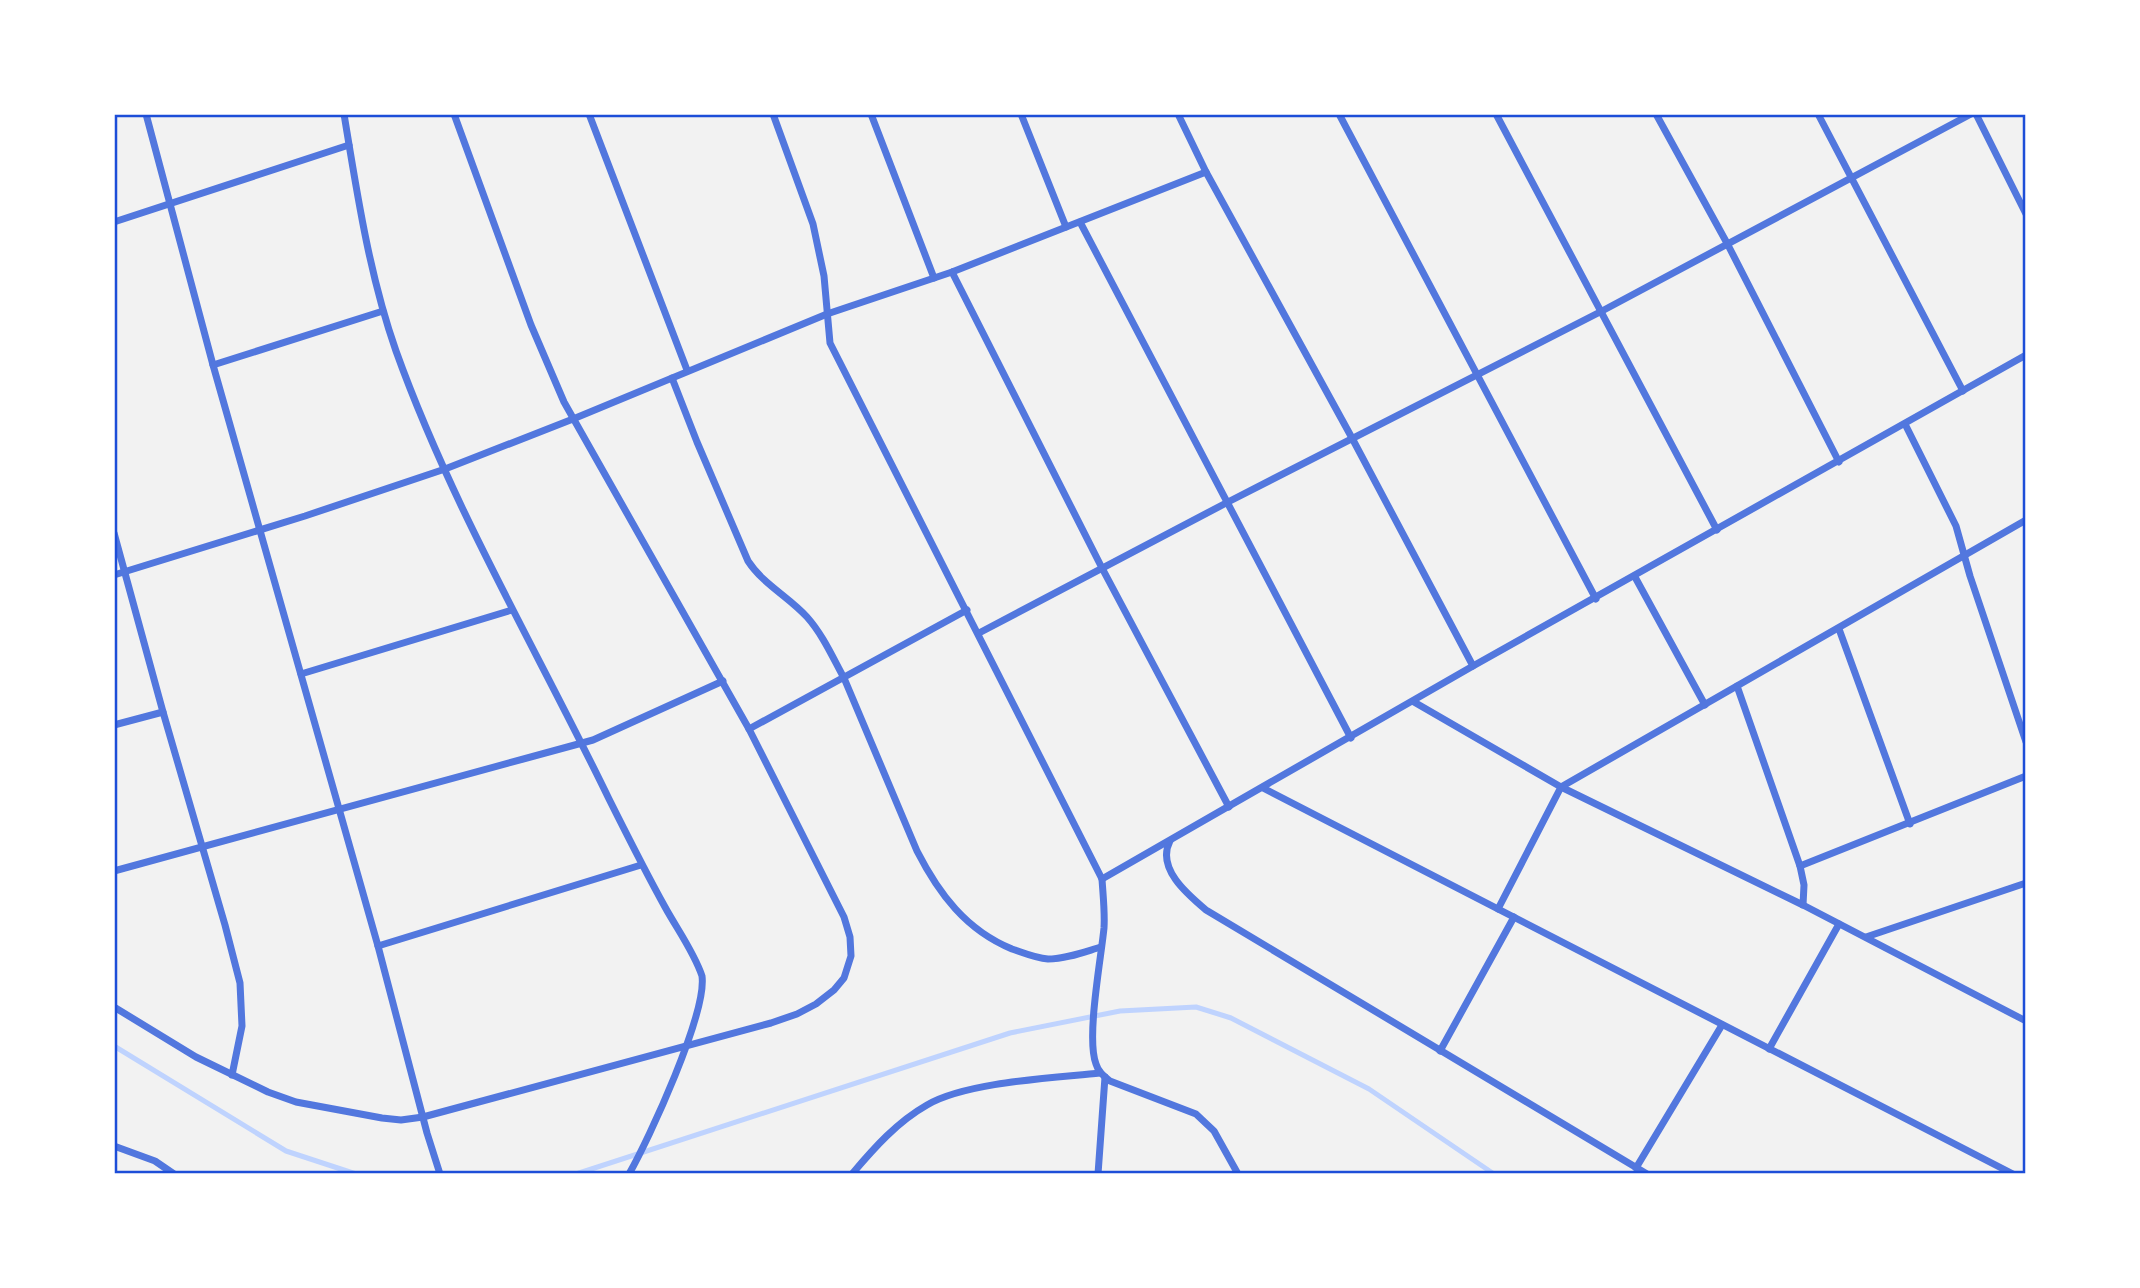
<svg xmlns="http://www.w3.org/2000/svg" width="2140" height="1288" viewBox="0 0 2140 1288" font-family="Montserrat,sans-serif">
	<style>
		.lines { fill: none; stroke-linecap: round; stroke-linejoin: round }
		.stream { stroke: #bfd3fe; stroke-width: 5 }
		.minor { stroke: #5277de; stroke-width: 7 }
		.neatline { fill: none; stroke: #1d4ed8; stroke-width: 2.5 }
	</style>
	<rect width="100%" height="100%" fill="#f2f2f2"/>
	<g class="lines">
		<g class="stream">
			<polyline points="114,1046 286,1151 356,1174"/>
			<polyline points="576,1174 1010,1033 1120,1011 1196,1007 1231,1018 1369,1089 1494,1174"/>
		</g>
		<g class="minor">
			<polyline points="146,114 213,365 378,946 427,1133 440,1174"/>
			<path d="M344 114C357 193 369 274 396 351 452 507 537 650 609 799 627 835 645 871 665 907 677 929 694 952 702 976 707 1013 649 1139 629 1174"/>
			<polyline points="589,114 687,370"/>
			<path d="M773 114 813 224 824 276 830 343 1102 879C1103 895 1105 912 1104 928 1101 959 1086 1038 1096 1064 1098 1071 1103 1076 1110 1081L1196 1114 1214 1131 1238 1174"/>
			<polyline points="871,114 934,278"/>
			<polyline points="1021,114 1066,227"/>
			<polyline points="1178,114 1206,172 1352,438 1473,666"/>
			<polyline points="1339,114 1596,599"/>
			<polyline points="1496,114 1717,530"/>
			<polyline points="1656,114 1728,245 1839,462"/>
			<polyline points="1818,114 1963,391"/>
			<polyline points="1976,114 2026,214"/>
			<polyline points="114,222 349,145"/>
			<polyline points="1080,222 1351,738"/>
			<polyline points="952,272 1102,568 1229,807"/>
			<polyline points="213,365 383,311"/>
			<path d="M672 378 697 442 748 561C763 584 789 597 807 617 823 635 833 658 844 678L917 851C939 894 966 930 1012 949 1024 953 1035 958 1048 959 1066 959 1084 952 1101 947"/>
			<polyline points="1905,424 1956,526 1970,576 2026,742"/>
			<polyline points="114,533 163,712 225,925 240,983 242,1026 232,1075"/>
			<polyline points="114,575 305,516 445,469 573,419 827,314 952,272 1206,172"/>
			<polyline points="1635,577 1705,705"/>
			<polyline points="1839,629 1910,824"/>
			<polyline points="979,633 1228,502 1602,311 1971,114"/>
			<polyline points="301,674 512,610"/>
			<polyline points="1737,686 1800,866 1804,885 1803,905"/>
			<polyline points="1414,702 1561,787 1803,905 2026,1021"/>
			<polyline points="114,725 163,712"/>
			<polyline points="749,729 967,610"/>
			<polyline points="1263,788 2013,1174"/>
			<path d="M1170 841C1156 868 1187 894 1206 910L1647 1174"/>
			<polyline points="1800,866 2026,776"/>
			<polyline points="114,871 593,740 723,681"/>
			<polyline points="1102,879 1473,666 2026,355"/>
			<polyline points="1498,909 1561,787 2026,520"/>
			<polyline points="1866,937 2026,883"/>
			<polyline points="378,946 641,865"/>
			<polyline points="114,1007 196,1057 268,1092 296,1102 382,1118 401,1120 423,1117 771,1023 797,1014 816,1004 834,990 844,978 851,956 850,937 844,917 749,729 564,402 531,325 454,114"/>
			<polyline points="1769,1049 1839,924"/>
			<polyline points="1440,1051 1514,917"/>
			<polyline points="114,1146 155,1161 174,1174"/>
			<polyline points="1636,1168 1722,1025"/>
			<path d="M852 1174C874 1148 897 1122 927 1105 966 1082 1053 1078 1100 1073"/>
			<polyline points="1098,1174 1105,1077"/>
		</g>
	</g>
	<rect width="2140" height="1288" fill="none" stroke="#ffffff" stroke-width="231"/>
	<rect x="116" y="116" width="1908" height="1056" class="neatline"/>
</svg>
